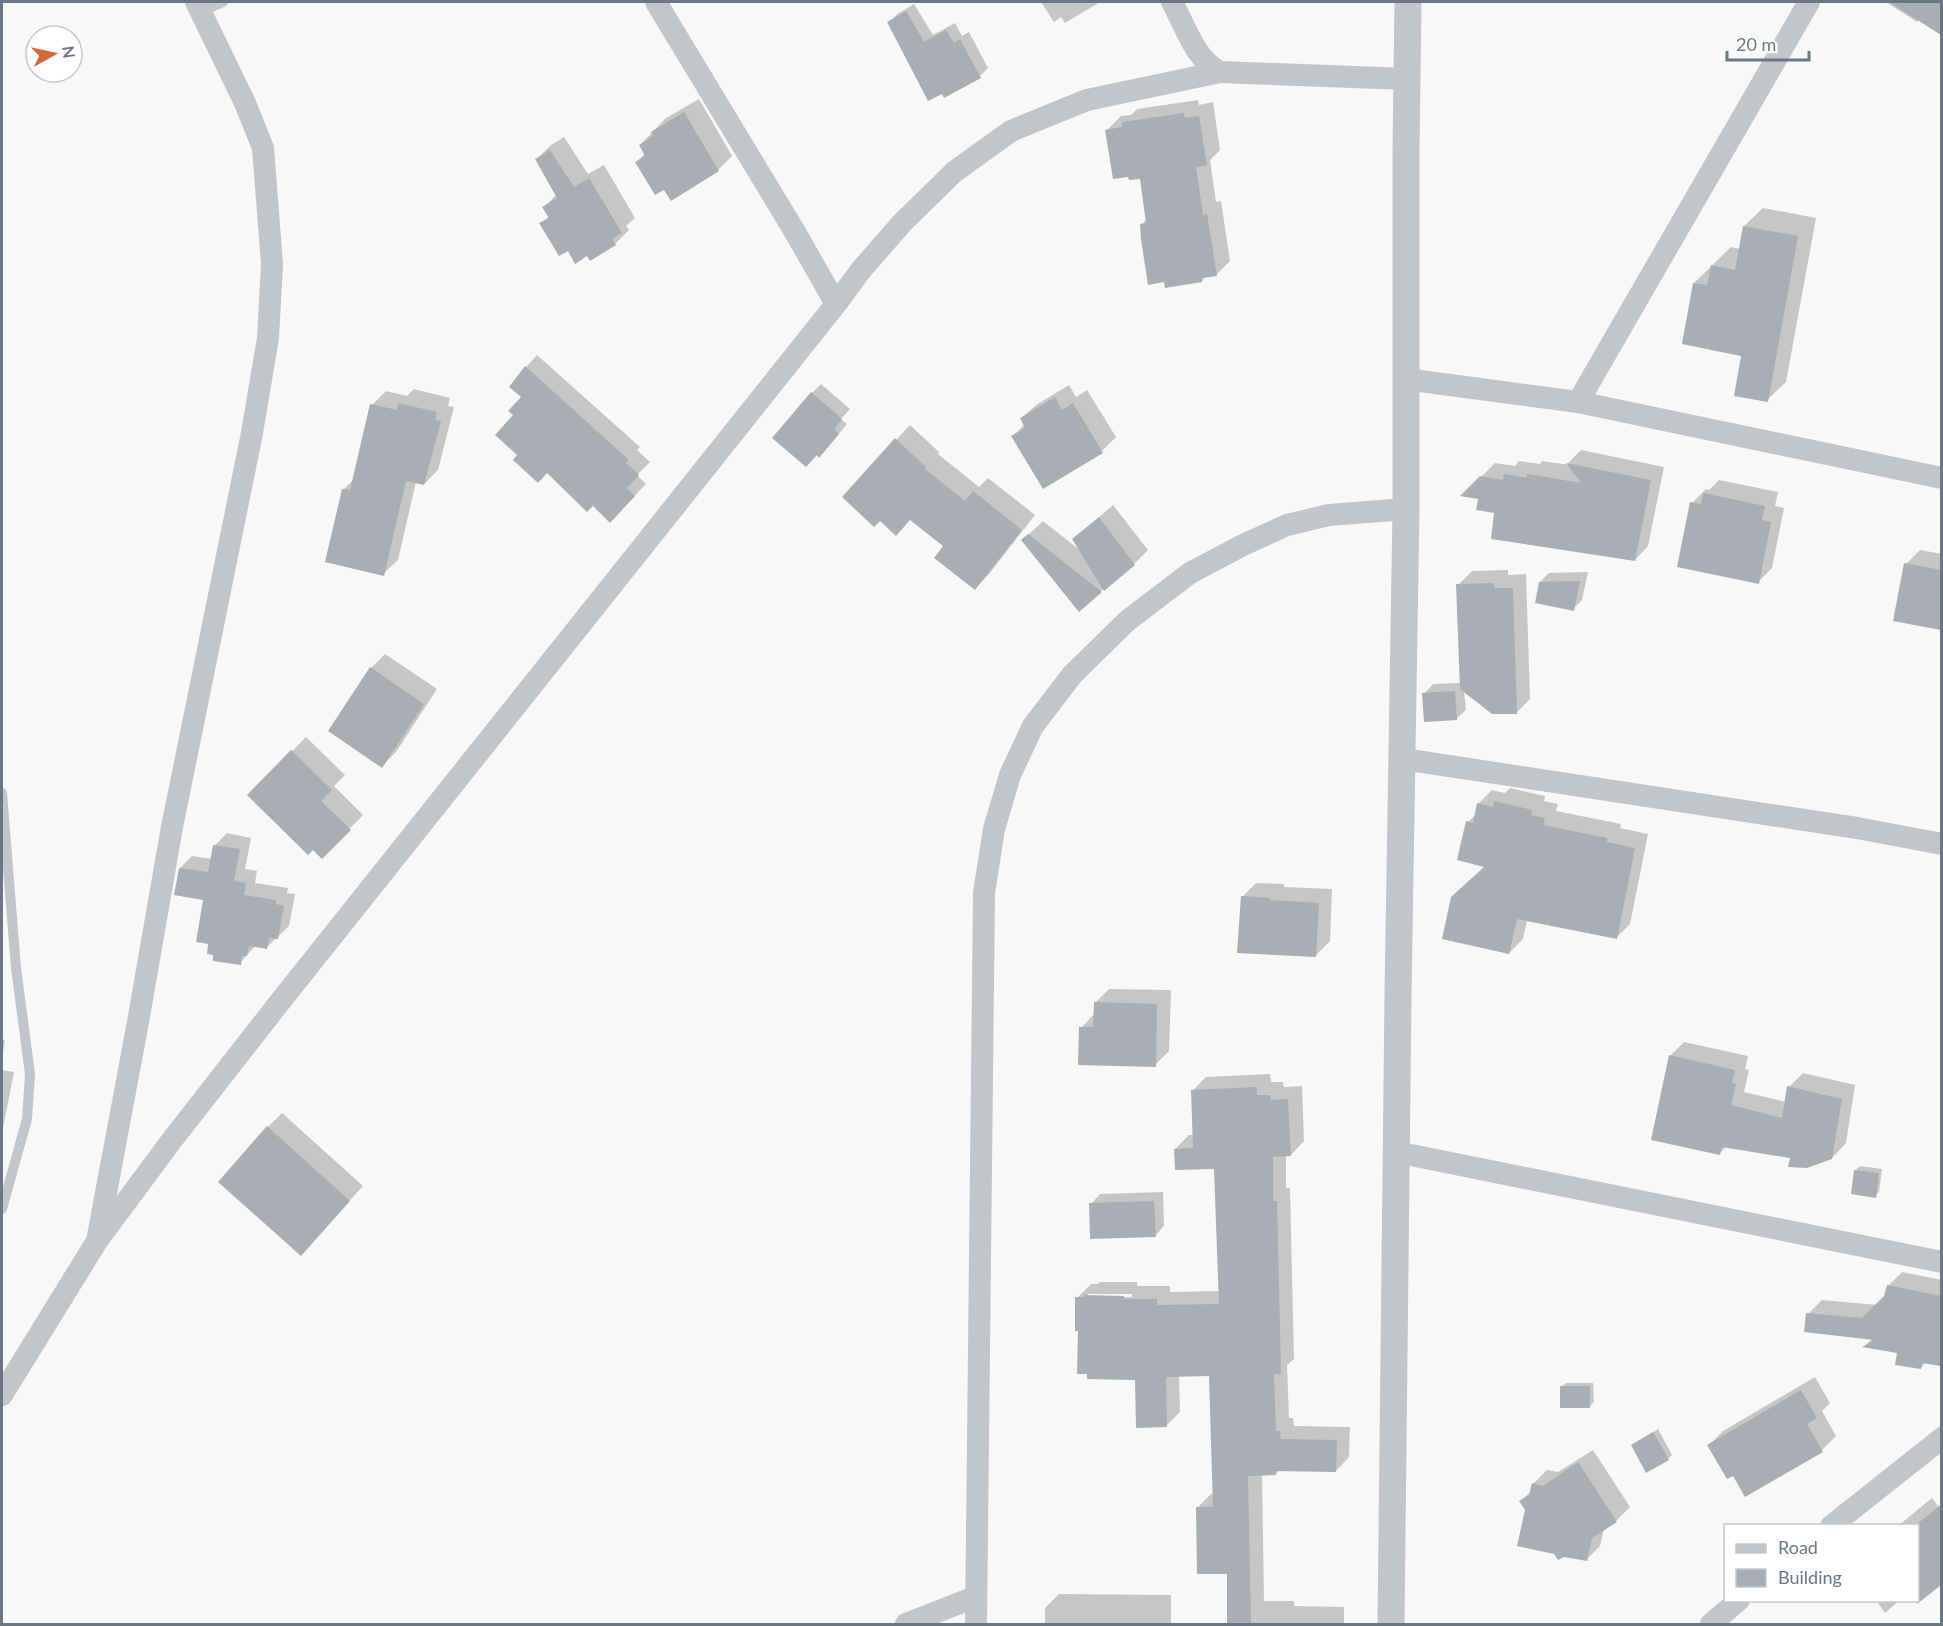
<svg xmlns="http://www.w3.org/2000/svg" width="1943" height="1626" viewBox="0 0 1943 1626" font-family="Lato,sans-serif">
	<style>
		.shadow { fill: #0003; fill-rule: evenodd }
		.building { fill: #a8aeb4 }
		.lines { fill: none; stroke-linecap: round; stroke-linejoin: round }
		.service { stroke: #c2c5c9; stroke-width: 10 }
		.minor { stroke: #c2c5c9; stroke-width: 22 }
		.tertiary { stroke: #c2c5c9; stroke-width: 27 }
	</style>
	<rect width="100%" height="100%" fill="#f8f8f6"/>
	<g class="shadow">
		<polygon points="1041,2 1100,2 1065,23 1061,17 1054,22"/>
		<polygon points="1886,2 1942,2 1942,33 1919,19 1917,22"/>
		<polygon points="914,4 933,35 955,23 962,36 969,32 988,68 980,76 944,96 889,23 897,14"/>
		<polygon points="699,99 732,156 718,170 665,188 637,162 645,153 640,145 666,118"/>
		<polygon points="1198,100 1199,105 1213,102 1220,150 1210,160 1216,202 1221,201 1230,261 1216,275 1206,276 1202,281 1142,224 1147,219 1141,177 1107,130 1121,116 1131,115 1137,109"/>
		<polygon points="564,137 588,174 604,165 635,218 626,226 629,230 615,244 588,254 568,249 541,224 549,216 544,207 557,194 537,159 551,145"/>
		<polygon points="1763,208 1816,218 1786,382 1767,400 1743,354 1694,283 1731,247 1740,249 1744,226"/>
		<polygon points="537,355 640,447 637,450 650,462 637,475 646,484 622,509 593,504 547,471 519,455 515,415 523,396 526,367"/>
		<polygon points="821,384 850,409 841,419 847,424 828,447 812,393"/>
		<polygon points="1069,385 1076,397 1087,390 1116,437 1102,451 1013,436 1025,424 1022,418 1036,405"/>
		<polygon points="414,389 450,398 448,406 454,407 438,470 424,484 416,482 398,560 383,574 344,489 354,479 372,405 386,391 407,396"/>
		<polygon points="910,425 939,452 938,454 979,487 988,478 1035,515 989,574 975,588 945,546 910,519 880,519 844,497"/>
		<polygon points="1581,450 1664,467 1648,546 1635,560 1496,512 1480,498 1463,495 1495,463 1515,466 1519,461 1540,464 1542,461 1570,465 1568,463"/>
		<polygon points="1719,480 1778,492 1775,506 1784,508 1772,568 1758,582 1692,503 1706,489 1709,490"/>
		<polygon points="1113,505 1148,550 1134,564 1079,609 1023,540 1043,521 1081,551 1074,539"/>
		<polygon points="1920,550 1942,554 1942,630 1895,619 1906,564"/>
		<polygon points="1508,570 1508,575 1526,574 1530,699 1516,713 1464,691 1466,710 1456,719 1424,694 1433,684 1461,683 1458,585 1472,571"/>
		<polygon points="1588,572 1582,600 1573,609 1540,582 1549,573"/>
		<polygon points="385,654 437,689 396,752 382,766 371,668"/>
		<polygon points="306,737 345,775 334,786 363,815 322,857 249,795"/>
		<polygon points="1510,788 1545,796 1544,801 1558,804 1556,811 1621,824 1620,828 1648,834 1630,924 1616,938 1527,920 1523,939 1509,953 1486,865 1468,822 1477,813 1478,804 1492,790 1505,793"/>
		<polygon points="227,833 251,838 245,869 257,871 255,883 288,888 287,893 295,894 289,926 267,947 256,945 240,963 210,942 204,899 180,868 192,856 212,859 215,845"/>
		<polygon points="1256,883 1284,884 1284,887 1332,889 1330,941 1316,955 1242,897"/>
		<polygon points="1109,989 1171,990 1169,1051 1155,1065 1081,1028 1095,1013 1095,1003"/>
		<polygon points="2,1039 5,1040 2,1058"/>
		<polygon points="1684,1042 1748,1056 1745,1069 1749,1070 1744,1092 1786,1102 1789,1087 1803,1073 1855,1085 1846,1143 1832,1158 1792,1157 1727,1146 1720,1153 1670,1056"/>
		<polygon points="2,1070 14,1072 2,1133"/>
		<path d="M1270 1074 1271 1082H1283L1284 1087 1302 1086 1304 1141 1291 1155H1286V1188H1290L1294 1359 1287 1365 1289 1418H1293L1294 1426 1350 1427 1349 1457 1336 1471 1280 1469 1276 1474H1262L1264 1601H1294V1606L1344 1607V1624H1229V1572L1197 1508 1211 1494H1214L1210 1374 1179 1375 1180 1412 1166 1426 1136 1379 1079 1329 1077 1298 1091 1284H1097L1100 1282H1137V1286H1170V1292L1220 1291 1216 1167 1175 1149 1189 1135H1194L1192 1091 1206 1077ZM1088 1294H1132V1297H1088Z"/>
		<polygon points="282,1113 363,1186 301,1254 268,1127"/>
		<polygon points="1860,1166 1882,1169 1879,1192 1875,1196 1856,1170"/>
		<polygon points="1163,1192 1164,1226 1155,1236 1091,1204 1100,1194"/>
		<polygon points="1902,1272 1942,1280 1942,1365 1926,1362 1921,1368 1899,1352 1865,1346 1872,1339 1808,1314 1822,1300 1877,1305 1886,1297 1888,1286"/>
		<polygon points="1815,1377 1830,1403 1822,1411 1836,1436 1822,1450 1746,1495 1733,1474 1709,1445 1723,1431"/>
		<polygon points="1566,1383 1593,1383 1594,1402 1590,1406 1561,1387"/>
		<polygon points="1658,1429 1672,1455 1668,1459 1632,1446"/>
		<polygon points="1593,1450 1630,1507 1616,1521 1604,1529 1600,1546 1586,1560 1527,1510 1521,1501 1531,1491 1533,1484 1547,1470 1558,1472"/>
		<polygon points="1932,1498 1938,1506 1942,1504 1942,1583 1918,1602 1918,1526 1898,1526"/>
		<polygon points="1059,1594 1171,1595 1171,1624 1045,1624 1045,1608"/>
		<polygon points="1876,1600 1900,1600 1885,1613"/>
	</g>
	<g class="building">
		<polygon points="1889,2 1941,2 1941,35"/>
		<polygon points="906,11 924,42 946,30 954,43 960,39 981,78 944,98 942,94 928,101 887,22"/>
		<polygon points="684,112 719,171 671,201 664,190 655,195 635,162 645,156 639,145 653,136 651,132"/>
		<polygon points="1184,113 1185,118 1199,116 1207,165 1196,167 1203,215 1207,214 1217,276 1202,278 1202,282 1165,288 1164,282 1148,285 1141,239 1140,224 1146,223 1140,179 1129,180 1128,177 1113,179 1105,130 1122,127 1122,122"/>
		<polygon points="550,150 574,187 589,178 622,233 612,239 616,245 590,261 587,256 575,264 568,251 559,256 539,223 549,218 542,207 557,198 535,159"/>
		<polygon points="1743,226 1798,236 1768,402 1734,396 1741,356 1682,344 1693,283 1707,285 1711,265 1735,270"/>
		<polygon points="525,366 629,460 626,463 639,475 627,488 635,496 610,523 593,506 587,512 547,473 538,483 513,460 517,455 495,435 513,415 508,411 521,397 509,387"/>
		<polygon points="811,392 842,419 834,429 839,434 819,458 817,455 806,467 772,438"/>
		<polygon points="1055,397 1062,410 1073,403 1103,453 1043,489 1011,436 1025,428 1020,418"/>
		<polygon points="398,403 437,412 435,420 441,421 424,485 406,481 384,576 325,562 342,489 350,490 370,404 397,410"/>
		<polygon points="895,438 926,467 925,469 965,501 973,491 1022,530 975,590 934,558 943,546 910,520 896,536 880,521 874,527 842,497"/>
		<polygon points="1566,463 1651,480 1635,561 1491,539 1494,513 1476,510 1478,499 1460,496 1480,476 1503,480 1504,474 1527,478 1527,474 1581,483"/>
		<polygon points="1703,493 1765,506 1762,520 1771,522 1759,584 1677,567 1690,502 1701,504"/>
		<polygon points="1099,517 1135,565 1104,591 1072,539"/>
		<polygon points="1028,534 1102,592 1079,612 1021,540"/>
		<polygon points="1904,563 1941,570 1941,630 1893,621"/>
		<polygon points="1580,581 1574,611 1535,603 1539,582"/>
		<polygon points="1494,583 1494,588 1513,588 1517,714 1492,714 1460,689 1456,584"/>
		<polygon points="370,667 424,704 382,768 328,731"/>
		<polygon points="1455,691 1457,720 1424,722 1422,693"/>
		<polygon points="291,750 332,790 321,801 351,830 322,859 313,850 308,855 247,795"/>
		<polygon points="1494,801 1532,810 1531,815 1545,818 1543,825 1607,838 1607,842 1635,848 1617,939 1517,919 1509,954 1442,939 1451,897 1484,867 1457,860 1466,821 1473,823 1477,803 1493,807"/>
		<polygon points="213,845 240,849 234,881 246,883 244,895 276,900 276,904 284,906 278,939 269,938 267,949 249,946 247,956 242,956 241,965 213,961 213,955 207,954 208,944 196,942 203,900 174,895 179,868 208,872"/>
		<polygon points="1241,896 1270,898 1270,900 1319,903 1316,957 1237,953"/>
		<polygon points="1094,1002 1157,1004 1156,1067 1078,1065 1079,1027 1093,1027"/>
		<polygon points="1669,1055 1735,1070 1732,1083 1736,1084 1731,1105 1782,1118 1787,1086 1842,1099 1832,1159 1807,1168 1788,1167 1790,1158 1722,1147 1720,1155 1651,1140"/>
		<polygon points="1257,1087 1257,1095 1270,1095 1271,1100 1288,1099 1291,1156 1273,1157 1273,1201 1277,1201 1281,1374 1274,1374 1276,1431 1280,1431 1281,1439 1337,1440 1336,1472 1276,1471 1276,1475 1248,1476 1251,1624 1227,1624 1227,1574 1197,1574 1196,1507 1213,1507 1209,1376 1166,1377 1167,1427 1136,1428 1135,1380 1087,1379 1087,1374 1077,1374 1078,1331 1075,1331 1075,1297 1084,1297 1084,1295 1124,1296 1124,1299 1157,1299 1157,1305 1219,1304 1214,1169 1175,1170 1174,1149 1193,1148 1191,1090"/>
		<polygon points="267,1126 350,1201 301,1256 218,1182"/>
		<polygon points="1854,1170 1879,1173 1876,1198 1851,1194"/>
		<polygon points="1154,1201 1156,1237 1090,1239 1089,1203"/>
		<polygon points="1887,1285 1941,1296 1941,1366 1922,1363 1921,1369 1895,1365 1897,1353 1862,1347 1874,1340 1804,1332 1806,1313 1862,1318 1884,1296"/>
		<rect x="1560" y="1386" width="30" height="22"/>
		<polygon points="1801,1390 1817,1418 1807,1424 1823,1452 1745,1497 1733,1476 1727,1479 1707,1445"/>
		<polygon points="1653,1432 1669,1460 1646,1473 1631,1445"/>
		<polygon points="1578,1462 1617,1522 1592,1538 1587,1561 1564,1557 1558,1560 1554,1554 1517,1546 1525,1510 1519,1501 1529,1495 1532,1483 1543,1486"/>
		<polygon points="1941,1505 1941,1585 1917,1604 1917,1524"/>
	</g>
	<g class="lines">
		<g class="service">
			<polyline points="200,12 223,2"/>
			<polyline points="2,793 16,968 30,1074 27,1119 2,1209"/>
		</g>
		<g class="minor">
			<path d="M1172 2C1185 25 1195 60 1220 72L1407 79"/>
			<polyline points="836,304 861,270 902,223 954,172 1011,131 1087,100 1220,72"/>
			<polyline points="1405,379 1578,402 1942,478"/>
			<polyline points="1578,402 1809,2"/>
			<polyline points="1403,759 1857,828 1942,844"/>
			<polyline points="1396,1152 1942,1262"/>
			<polyline points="97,1241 172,1140 279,1003 836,304 795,232 656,2"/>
			<polyline points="2,1395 97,1241 138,1022 172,827 252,433 268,338 272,264 263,148 245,103 196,2"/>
			<polyline points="1831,1526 1942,1438"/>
			<polyline points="906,1624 975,1597"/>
			<polyline points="976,1624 984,893 994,829 1010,775 1033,726 1072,675 1127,621 1190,573 1243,545 1287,525 1329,515 1406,509"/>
			<polyline points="1711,1624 1739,1600"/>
		</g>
		<polyline class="tertiary" points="1391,1624 1398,995 1406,509 1406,150 1408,2"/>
	</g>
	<rect width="1943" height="1626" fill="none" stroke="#6b7784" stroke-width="6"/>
	<rect x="1724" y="1524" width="195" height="78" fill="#ffffff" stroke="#c4c9ce" stroke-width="1.5"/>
	<rect x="1736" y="1544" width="30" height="9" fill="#c2c5c9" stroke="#c4c9ce" stroke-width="1.5"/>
	<text x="1778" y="1554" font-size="18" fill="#6b7784">Road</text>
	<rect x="1736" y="1569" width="30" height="18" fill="#a8aeb4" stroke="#c4c9ce" stroke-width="1.5"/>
	<text x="1778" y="1584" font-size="18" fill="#6b7784">Building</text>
	<g transform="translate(54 54) rotate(82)"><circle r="28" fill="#ffffff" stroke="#c4c9ce" stroke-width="1.5"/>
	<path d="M0-4.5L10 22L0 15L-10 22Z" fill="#d2693d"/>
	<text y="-9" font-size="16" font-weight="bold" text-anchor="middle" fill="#6b7784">N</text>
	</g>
	<path d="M1727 51v9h82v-9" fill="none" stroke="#6b7784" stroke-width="3"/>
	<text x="1736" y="51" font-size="18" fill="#6b7784" stroke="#ffffff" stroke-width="4.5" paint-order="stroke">20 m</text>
</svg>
